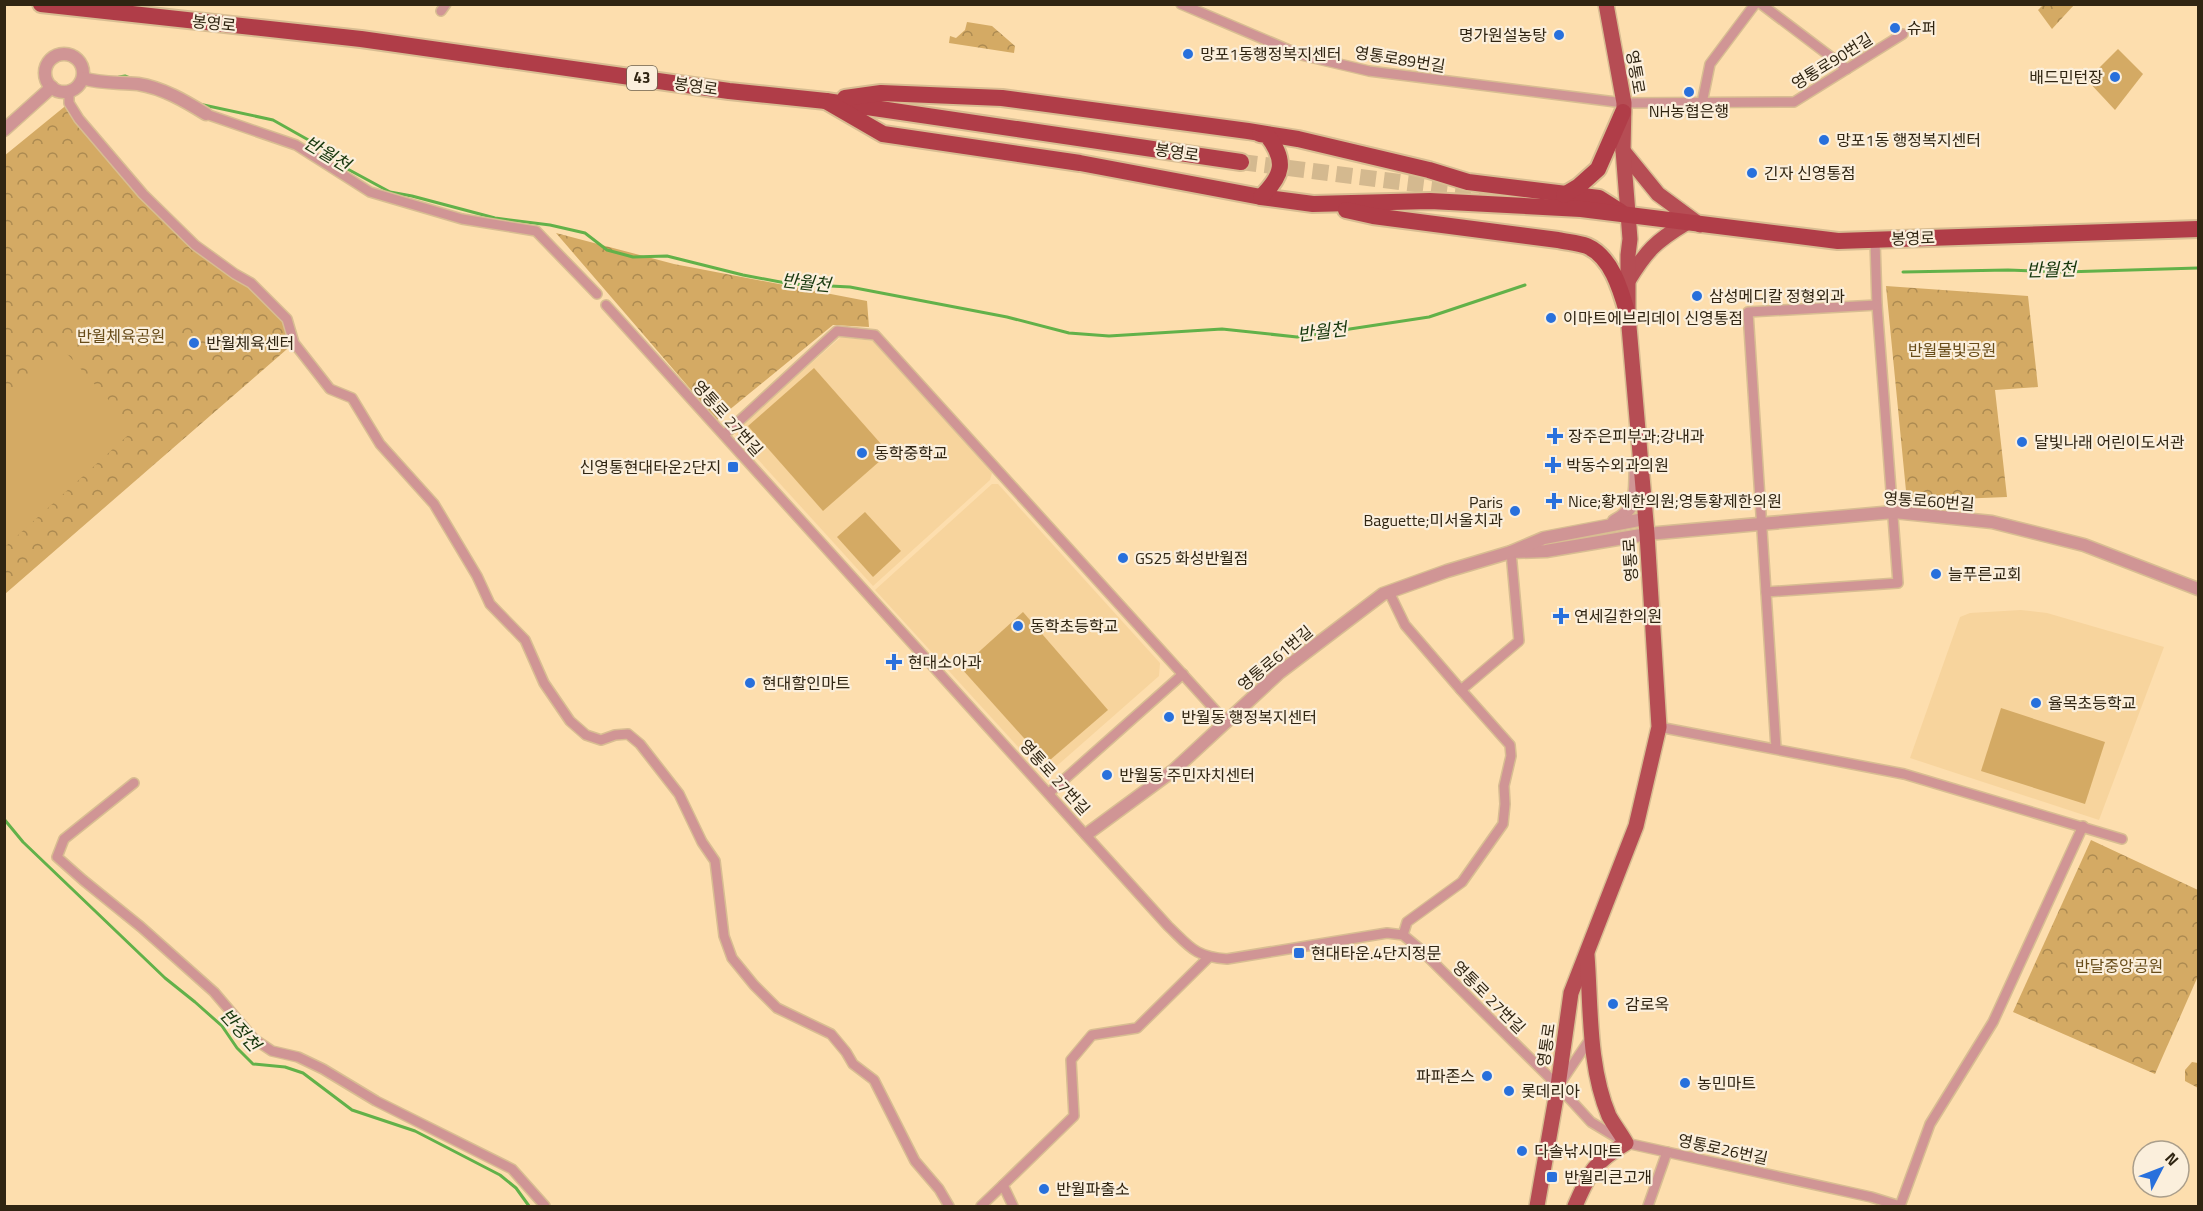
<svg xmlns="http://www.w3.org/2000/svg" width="2203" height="1211" viewBox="0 0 2203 1211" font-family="'Titillium Web','Noto Sans KR',sans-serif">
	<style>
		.built { fill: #f7d49d }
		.forest { fill: url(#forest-crowns) }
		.pitch { fill: #d4aa64 }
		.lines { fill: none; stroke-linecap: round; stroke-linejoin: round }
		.stream { stroke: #62b149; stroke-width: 3 }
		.trunk-tunnel { stroke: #d4b98f; stroke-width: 16; stroke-dasharray: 16 8; stroke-linecap: butt }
		.minor-casing { stroke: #d8bd92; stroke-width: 12 }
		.tertiary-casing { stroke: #d8bd92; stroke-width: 15 }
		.primary-casing { stroke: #d8bd92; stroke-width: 18 }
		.trunk-casing { stroke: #d8bd92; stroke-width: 20 }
		.minor { stroke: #d09595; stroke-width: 9 }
		.tertiary { stroke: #d09595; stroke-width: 12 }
		.primary { stroke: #b64d54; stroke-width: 15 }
		.trunk { stroke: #b03d48; stroke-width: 16 }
		.poi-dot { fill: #2870dc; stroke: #fbefdc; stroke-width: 2 }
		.labels { text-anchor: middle; stroke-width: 4.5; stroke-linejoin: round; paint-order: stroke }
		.shield { fill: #fbefdc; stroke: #6d624f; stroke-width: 1.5 }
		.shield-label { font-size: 15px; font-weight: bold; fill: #302512 }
		.street-label { font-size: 16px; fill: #302512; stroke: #fbefdc }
		.poi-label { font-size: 16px; fill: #302512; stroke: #fbefdc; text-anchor: start }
		.park-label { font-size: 16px; fill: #684c19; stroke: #fbefdc }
		.water-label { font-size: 18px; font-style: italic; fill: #17370d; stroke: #fbefdc }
	</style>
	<defs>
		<pattern id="forest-crowns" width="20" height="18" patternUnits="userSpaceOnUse" patternTransform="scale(1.5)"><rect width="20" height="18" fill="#d4aa64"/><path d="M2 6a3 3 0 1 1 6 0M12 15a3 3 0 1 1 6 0" fill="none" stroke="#ac8a51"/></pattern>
	</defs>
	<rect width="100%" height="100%" fill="#fddeae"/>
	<g class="built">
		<polygon points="841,337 873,341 992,473 990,480 873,586 733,432"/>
		<polygon points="992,484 998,484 1160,663 1159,676 1051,771 1041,772 875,590"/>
		<polygon points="2021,610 2047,613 2164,647 2099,820 1910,758 1960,617 1970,613"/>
	</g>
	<g class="forest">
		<polygon points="2044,4 2074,4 2074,5 2052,29 2038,10"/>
		<polygon points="967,22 992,26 1015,46 1014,53 949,43 950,36 956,38 965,30"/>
		<polygon points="69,103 143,194 287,319 294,343 5,594 4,156"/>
		<polygon points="556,233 674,264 867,301 869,327 833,325 717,420"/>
		<polygon points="1886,286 2028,296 2038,387 1995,390 2007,497 1907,501"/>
		<polygon points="2091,840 2198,890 2198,976 2155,1074 2013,1012"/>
		<polygon points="2192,1062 2198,1063 2198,1088 2185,1081 2185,1070"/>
	</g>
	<g class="pitch">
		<polygon points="2118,49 2143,74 2115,110 2087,80"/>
		<polygon points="61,347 135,429 5,547 5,398"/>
		<polygon points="814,368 889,453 823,511 748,426"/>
		<polygon points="865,512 901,551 873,577 837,537"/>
		<polygon points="1023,612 1108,710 1050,760 1041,757 961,668"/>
		<polygon points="2001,708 2105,742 2085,804 1981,771"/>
	</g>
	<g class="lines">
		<g class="stream">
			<polyline points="119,77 125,76 132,79"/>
			<polyline points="199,104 273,120 328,151 342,166 390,192 412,196 495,218 550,225 585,233 607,250 633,257 667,256 743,275 791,284 850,287 1007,317 1069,333 1109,336 1222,329 1297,337 1429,317 1525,285"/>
			<polyline points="1903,272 2008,270 2064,272 2198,268"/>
			<polyline points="4,819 23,842 165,978 195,1002 222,1026 237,1048 253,1064 285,1067 303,1073 352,1110 415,1131 500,1175 516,1188 529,1206"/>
		</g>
		<polyline class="trunk-tunnel" points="1241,162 1550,201"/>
		<g class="minor-casing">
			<g id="minor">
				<polyline points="1181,4 1301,55 1369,71 1624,103 1794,102 1903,34"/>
				<polyline points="1761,4 1847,69"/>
				<polyline points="441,11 446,4"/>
				<polyline points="69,92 69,103 79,119 143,194 195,245 235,274 251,283 287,319 294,343 330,389 352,398 380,444 434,504 477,576 490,604 525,640 544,683 570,721 586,735 601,740 615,735 628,734 640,744 679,794 702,842 715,861 724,936 732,958 754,985 777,1008 831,1034 846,1052 853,1064 874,1080 915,1161 939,1189 949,1206"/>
				<polyline points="1702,103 1710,64 1755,4"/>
				<polyline points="206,114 296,145 370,192 462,219 536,231 597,294"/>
				<path d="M606 305 1168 926C1190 947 1195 957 1227 959L1387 933 1403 935 1420 949 1558 1086 1591 1122 1626 1143 1871 1197 1900 1206 1930 1124 1993 1022 2083 826"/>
				<polyline points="724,435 837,331 875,335 1226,722"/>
				<polyline points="1389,592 1405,625 1461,690 1510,745 1511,756 1504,786 1505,804 1503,824 1462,882 1407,922 1403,935"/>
				<polyline points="1766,592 1898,583 1877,305 1875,240"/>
				<polyline points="1461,690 1519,641 1511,552"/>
				<polyline points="1659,727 1904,774 2122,839"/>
				<polyline points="1776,748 1748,312 1877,305"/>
				<polyline points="134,783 64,839 57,857 83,880 141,927 214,992 254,1039 272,1051 298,1057 323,1069 376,1101 512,1169 545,1206"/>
				<polyline points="1049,793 1183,674"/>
				<polyline points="1561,1082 1592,1036"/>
				<polyline points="981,1206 1003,1185"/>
				<polyline points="1013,1206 1003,1185 1074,1116 1071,1060 1092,1035 1137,1028 1208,958"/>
				<polyline points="1648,1206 1667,1152"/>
			</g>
		</g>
		<g class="tertiary-casing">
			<g id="tertiary">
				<circle cx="64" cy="73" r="19"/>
				<path d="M83 78C101 84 120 82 138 84 163 88 185 101 206 114"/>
				<polyline points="4,130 52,87"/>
				<path d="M1614 521C1640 508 1634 491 1636 465"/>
				<polyline points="1511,552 1546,551 1647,534 1894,512 1992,522 2084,545 2198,589"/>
				<polyline points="1087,834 1174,770 1279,673 1383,594 1447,571 1511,552 1544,538 1644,519"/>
			</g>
		</g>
		<g class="primary-casing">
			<g id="primary">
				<polyline points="1623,151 1658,194 1700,225"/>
				<path d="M1628 281C1646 251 1656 241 1686 223"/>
				<polyline points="1537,1206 1558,1086 1571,993 1636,826 1659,727 1647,534 1628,315 1628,255 1630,239 1623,150 1624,103 1606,4"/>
				<path d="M1575 1206C1590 1172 1593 1163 1626 1143 1621 1134 1614 1125 1609 1116 1588 1066 1591 1007 1587 955"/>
			</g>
		</g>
		<g class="trunk-casing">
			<g id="trunk">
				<polyline points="41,4 361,39 729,91 826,101 1241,162"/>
				<polyline points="845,98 881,93 1002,98 1248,131 1298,139 1429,170 1468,182 1599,198 1621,212"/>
				<polyline points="826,101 883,134 1080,163 1261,197 1313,204 1430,201 1581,209 1838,241 2198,229"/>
				<path d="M1260 134 1267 135C1287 161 1283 175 1261 197"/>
				<polyline points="1564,195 1579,186 1598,169 1623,112"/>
				<path d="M1346 210 1373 216 1558 240C1567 242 1578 243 1587 246 1612 257 1621 291 1628 315"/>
			</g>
		</g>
		<use href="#minor" class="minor"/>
		<use href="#tertiary" class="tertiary"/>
		<use href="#primary" class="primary"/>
		<use href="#trunk" class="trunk"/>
	</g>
	<g class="poi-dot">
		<circle cx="1895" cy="28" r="6"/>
		<circle cx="1559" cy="35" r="6"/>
		<circle cx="1188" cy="54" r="6"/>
		<circle cx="2115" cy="77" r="6"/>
		<circle cx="1689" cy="92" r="6"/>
		<circle cx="1824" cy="140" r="6"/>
		<circle cx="1752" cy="173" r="6"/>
		<circle cx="1697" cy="296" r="6"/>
		<circle cx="1551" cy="318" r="6"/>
		<circle cx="194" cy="343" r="6"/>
		<path d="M1552 427h6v6h6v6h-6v6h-6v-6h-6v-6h6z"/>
		<circle cx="2022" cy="442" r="6"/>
		<circle cx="862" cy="453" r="6"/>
		<path d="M1550 456h6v6h6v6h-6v6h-6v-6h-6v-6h6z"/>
		<rect x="727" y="461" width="12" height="12" rx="3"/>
		<path d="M1551 492h6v6h6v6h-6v6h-6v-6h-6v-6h6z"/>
		<circle cx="1515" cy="511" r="6"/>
		<circle cx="1123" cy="558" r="6"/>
		<circle cx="1936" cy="574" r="6"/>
		<path d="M1558 607h6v6h6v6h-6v6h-6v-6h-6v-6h6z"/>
		<circle cx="1018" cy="626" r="6"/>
		<path d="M891 653h6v6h6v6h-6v6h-6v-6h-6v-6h6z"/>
		<circle cx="750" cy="683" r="6"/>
		<circle cx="2036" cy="703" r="6"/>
		<circle cx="1169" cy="717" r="6"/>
		<circle cx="1107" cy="775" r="6"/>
		<rect x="1293" y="947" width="12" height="12" rx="3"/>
		<circle cx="1613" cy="1004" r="6"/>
		<circle cx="1487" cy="1076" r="6"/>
		<circle cx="1685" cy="1083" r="6"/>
		<circle cx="1509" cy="1091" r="6"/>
		<circle cx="1522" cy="1151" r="6"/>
		<rect x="1546" y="1171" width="12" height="12" rx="3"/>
		<circle cx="1044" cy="1189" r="6"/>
	</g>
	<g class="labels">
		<rect class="shield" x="627" y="66" width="30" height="24" rx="4.5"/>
		<g class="shield-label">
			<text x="642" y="83">43</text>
		</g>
		<g class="street-label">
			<text transform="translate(214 23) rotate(6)" y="6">봉영로</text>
			<text transform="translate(1400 59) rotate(9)" y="6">영통로89번길</text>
			<text transform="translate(1832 61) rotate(-32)" y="6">영통로90번길</text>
			<text transform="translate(1636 72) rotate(80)" y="6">영통로</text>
			<text transform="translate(696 86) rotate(8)" y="6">봉영로</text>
			<text transform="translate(1177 152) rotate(8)" y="6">봉영로</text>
			<text transform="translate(1913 238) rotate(-2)" y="6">봉영로</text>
			<text transform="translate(728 418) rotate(48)" y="6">영통로 27번길</text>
			<text transform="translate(1929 501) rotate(4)" y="6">영통로60번길</text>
			<text transform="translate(1630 560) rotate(-94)" y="6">영통로</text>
			<text transform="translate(1275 658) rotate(-40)" y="6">영통로61번길</text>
			<text transform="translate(1055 777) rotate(48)" y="6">영통로 27번길</text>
			<text transform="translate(1489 997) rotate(45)" y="6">영통로 27번길</text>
			<text transform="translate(1546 1045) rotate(-82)" y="6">영통로</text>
			<text transform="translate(1723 1149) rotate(12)" y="6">영통로26번길</text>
		</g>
		<g class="poi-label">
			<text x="1907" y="34">슈퍼</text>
			<text x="1547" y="41" text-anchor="end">명가원설농탕</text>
			<text x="1200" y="60">망포1동행정복지센터</text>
			<text x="2103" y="83" text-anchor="end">배드민턴장</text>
			<text x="1689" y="117" text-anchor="middle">NH농협은행</text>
			<text x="1836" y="146">망포1동 행정복지센터</text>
			<text x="1764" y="179">긴자 신영통점</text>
			<text x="1709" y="302">삼성메디칼 정형외과</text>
			<text x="1563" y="324">이마트에브리데이 신영통점</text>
			<text x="206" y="349">반월체육센터</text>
			<text x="1568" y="442">장주은피부과;강내과</text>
			<text x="2034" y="448">달빛나래 어린이도서관</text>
			<text x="874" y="459">동학중학교</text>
			<text x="1566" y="471">박동수외과의원</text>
			<text x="721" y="473" text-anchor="end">신영통현대타운2단지</text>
			<text x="1568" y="507">Nice;황제한의원;영통황제한의원</text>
			<text x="1503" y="508" text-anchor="end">Paris<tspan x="1503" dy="18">Baguette;미서울치과</tspan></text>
			<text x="1135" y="564">GS25 화성반월점</text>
			<text x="1948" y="580">늘푸른교회</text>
			<text x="1574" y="622">연세길한의원</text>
			<text x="1030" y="632">동학초등학교</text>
			<text x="908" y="668">현대소아과</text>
			<text x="762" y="689">현대할인마트</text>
			<text x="2048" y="709">율목초등학교</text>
			<text x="1181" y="723">반월동 행정복지센터</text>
			<text x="1119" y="781">반월동 주민자치센터</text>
			<text x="1311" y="959">현대타운.4단지정문</text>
			<text x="1625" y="1010">감로옥</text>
			<text x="1475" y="1082" text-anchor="end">파파존스</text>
			<text x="1697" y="1089">농민마트</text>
			<text x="1521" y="1097">롯데리아</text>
			<text x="1534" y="1157">다솔낚시마트</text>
			<text x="1564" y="1183">반월리큰고개</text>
			<text x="1056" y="1195">반월파출소</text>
		</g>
		<g class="park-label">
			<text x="121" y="342">반월체육공원</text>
			<text x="1952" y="356">반월물빛공원</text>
			<text x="2119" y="972">반달중앙공원</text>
		</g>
		<g class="water-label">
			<text transform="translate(327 154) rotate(31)" y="6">반월천</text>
			<text transform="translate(2051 270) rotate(-1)" y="6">반월천</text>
			<text transform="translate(806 283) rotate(6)" y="6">반월천</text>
			<text transform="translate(1322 332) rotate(-7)" y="6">반월천</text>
			<text transform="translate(240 1030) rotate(48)" y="6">반정천</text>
		</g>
	</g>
	<rect width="2203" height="1211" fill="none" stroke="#302512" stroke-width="12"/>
	<g transform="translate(2161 1169) rotate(48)"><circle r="28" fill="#fbefdc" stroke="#aa9e8b" stroke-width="1.5"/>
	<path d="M0-4.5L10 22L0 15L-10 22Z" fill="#2870dc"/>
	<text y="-9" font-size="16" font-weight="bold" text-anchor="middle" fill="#302512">N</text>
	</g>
</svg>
